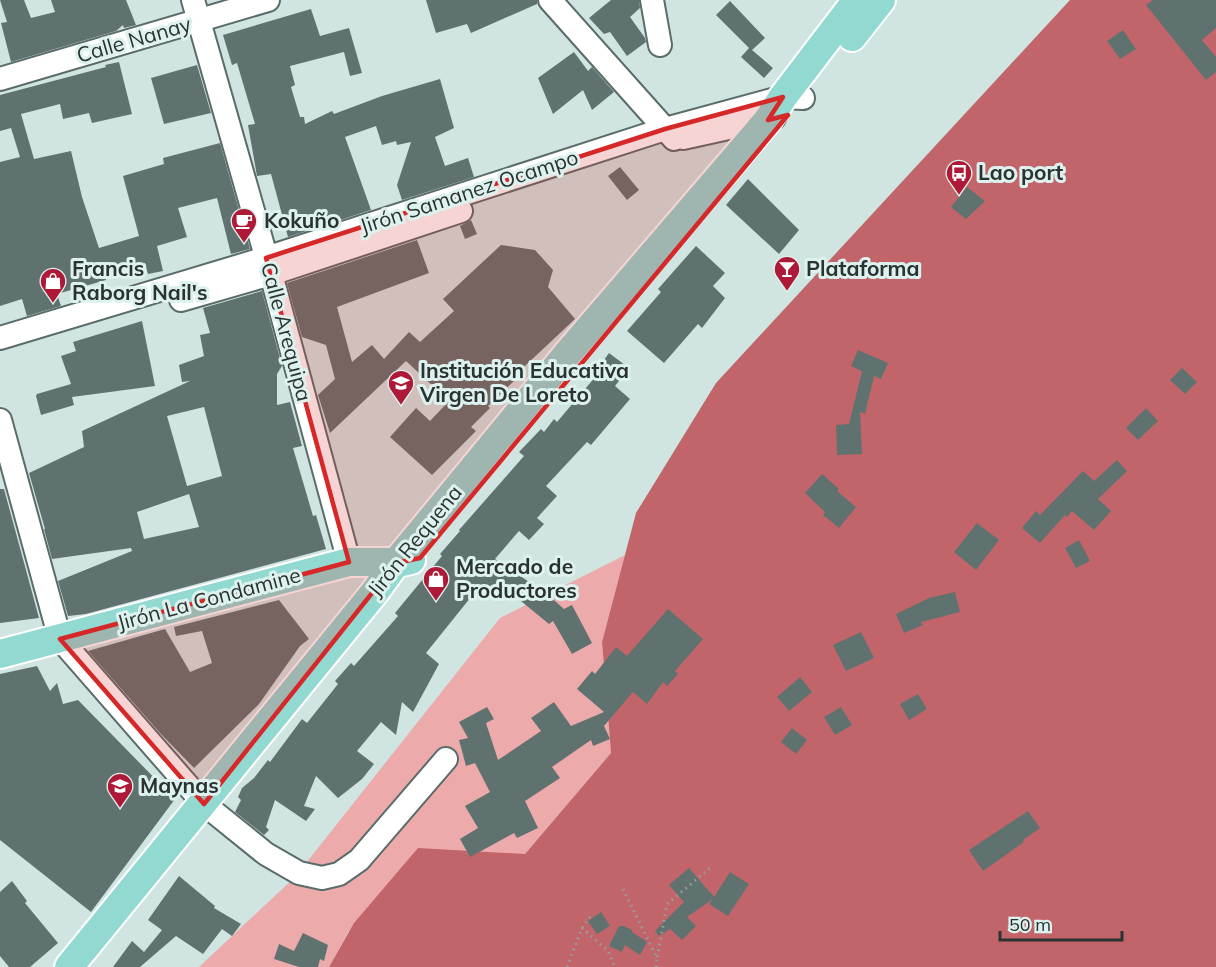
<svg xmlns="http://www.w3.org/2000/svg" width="1216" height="967" viewBox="0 0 1216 967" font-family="Mulish,sans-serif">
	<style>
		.green { fill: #edaaab }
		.water { fill: #c2656a }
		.building { fill: #60726f; fill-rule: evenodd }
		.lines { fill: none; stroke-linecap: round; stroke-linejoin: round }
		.minor-casing { stroke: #5a6c69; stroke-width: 26 }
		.major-casing { stroke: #fff; stroke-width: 32 }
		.path { stroke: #92a29f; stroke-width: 3; stroke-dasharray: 1.5 4.5; stroke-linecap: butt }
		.minor { stroke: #fff; stroke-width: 22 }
		.major { stroke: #92d9d1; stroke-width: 28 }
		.marked { fill: #d62828; fill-opacity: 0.2; stroke: #d62828; stroke-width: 4.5; stroke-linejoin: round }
		.labels { text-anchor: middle; stroke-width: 6; stroke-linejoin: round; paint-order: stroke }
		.street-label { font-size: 21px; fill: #2b3332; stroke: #ddf2ee }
		.poi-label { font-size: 21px; font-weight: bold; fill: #2b3332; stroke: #ddf2ee; text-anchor: start }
	</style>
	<rect width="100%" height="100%" fill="#d0e5e1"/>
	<polygon class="green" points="625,555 602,642 611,753 525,854 349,931 329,967 199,967 295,877 500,618"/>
	<polygon class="water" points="1070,0 1216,0 1216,967 329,967 354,923 418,848 525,854 611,753 602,642 636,513 716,383"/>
	<g class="building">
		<polygon points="0,0 24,0 31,18 55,12 51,0 126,0 136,25 124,28 123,25 116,31 11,62 1,23 7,22"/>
		<polygon points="426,0 537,0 537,4 471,33 467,24 436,33"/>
		<polygon points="611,0 639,0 640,8 630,17 645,38 646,42 627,56 610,32 604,34 589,18"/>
		<polygon points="1153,0 1216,0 1216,28 1202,40 1216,57 1216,72 1206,80 1146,5"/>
		<polygon points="730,1 765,38 752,50 773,68 764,78 741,57 749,48 716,15"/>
		<polygon points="311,9 320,36 349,28 362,73 350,76 344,52 290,66 295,85 291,87 300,117 304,117 305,124 332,111 334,114 382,96 440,79 454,128 435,137 445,166 468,158 474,177 402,200 397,185 411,142 397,145 396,141 382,145 376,126 345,137 371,210 288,237 271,174 257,176 248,125 255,124 237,63 232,65 223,35"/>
		<polygon points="1123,30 1136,49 1120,59 1107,41"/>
		<polygon points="574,52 588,71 592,67 614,92 592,110 583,90 553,114 538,78"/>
		<polygon points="119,62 132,114 92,123 89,113 63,119 60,104 21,114 34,159 71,151 82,197 99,248 139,236 123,176 164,164 163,158 220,143 250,249 231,254 217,198 178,208 187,237 157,246 163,271 148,274 145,263 104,274 106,280 57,294 61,306 27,316 22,299 0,306 0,162 20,157 11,128 0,131 0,95 106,67 105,65"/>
		<polygon points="197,65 211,113 164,124 151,78"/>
		<polygon points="620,167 639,190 627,200 608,176"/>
		<polygon points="748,179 799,230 779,254 726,205"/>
		<polygon points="967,187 985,201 966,219 951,207"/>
		<polygon points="471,220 477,234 465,239 460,226"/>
		<polygon points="417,240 429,273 337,307 352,362 372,345 384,359 409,332 420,342 454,311 443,299 501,245 535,250 553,270 548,287 575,319 511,379 514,381 488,406 490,408 471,427 476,431 432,475 390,437 416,408 430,421 449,401 406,361 330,433 318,395 335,379 326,345 302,337 287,283"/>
		<polygon points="696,246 725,273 713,286 725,298 702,328 698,324 664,363 627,331 661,292 658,289"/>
		<path d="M262 291 282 366 277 374V405L290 402 302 446 293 448 313 516 316 515 326 549 86 614 68 616 58 581 132 551 131 548 52 559 44 529H45L29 473 84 447 82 431 190 381 182 382 179 365 204 356 200 335 210 333 203 308ZM204 407 222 476 187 486 167 416ZM189 494 199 527 144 539 137 512Z"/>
		<polygon points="142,321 155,386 72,397 74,405 41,415 36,396 37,394 71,384 61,356 76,351 73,342"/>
		<polygon points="858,350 888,363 881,379 874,376 865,414 860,412 862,454 837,455 836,425 849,424 862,371 851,366"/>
		<polygon points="609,353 629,368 615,386 630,399 591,445 587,442 546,486 557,496 537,518 544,524 529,540 519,531 495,559 547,594 564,609 572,605 592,643 572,654 553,621 549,624 516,597 517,595 497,582 487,594 479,587 426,653 439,664 413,712 402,702 396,735 381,722 357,751 374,764 362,779 338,798 316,776 304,806 315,809 306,821 275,800 266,827 269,830 264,835 235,812 241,800 238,797 242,788 254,778 268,760 270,762 302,719 307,723 338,684 335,681 351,663 354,666 398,616 395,613 442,556 440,554 460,531 459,530 524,456 519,452 541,429 544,432 554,419 557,422 602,369 599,367"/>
		<polygon points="1182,368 1197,382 1185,394 1170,380"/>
		<polygon points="1146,408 1158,421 1138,440 1126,428"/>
		<polygon points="1117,460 1127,471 1098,499 1111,511 1094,530 1072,511 1067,517 1065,515 1040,543 1022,528 1036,511 1040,515 1083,471 1094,481"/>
		<polygon points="822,474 839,489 837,491 856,507 839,528 823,515 825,512 805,493"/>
		<polygon points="0,489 4,489 39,618 0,623"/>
		<polygon points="977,523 999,540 976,570 954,552"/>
		<polygon points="1079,540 1090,561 1076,568 1065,548"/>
		<polygon points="955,592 960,612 921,622 923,625 904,633 896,614 929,598"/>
		<polygon points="279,600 309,639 300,646 259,704 194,768 160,733 88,651 165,629 190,672 212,663 202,631 176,636 174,627"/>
		<polygon points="668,609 703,639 675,671 678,674 667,686 663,682 647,704 633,692 604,726 610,739 593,746 591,740 552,767 560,778 525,801 538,828 517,838 514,833 470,857 460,839 478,828 465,806 490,792 475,763 466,766 459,740 468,738 459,722 487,707 494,719 486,723 498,760 541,731 531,718 554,702 571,726 604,712 577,689 592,671 595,674 616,647 627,656"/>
		<polygon points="861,632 874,658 846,671 833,645"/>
		<polygon points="37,666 50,691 57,683 63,704 78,700 175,799 91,912 0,840 0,674"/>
		<polygon points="800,677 812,692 789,711 777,697"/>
		<polygon points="918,694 927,709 909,720 900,704"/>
		<polygon points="841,707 852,725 835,735 824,717"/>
		<polygon points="792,728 807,740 796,754 781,742"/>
		<polygon points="1028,811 1040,828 1023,840 1024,842 983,871 969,850"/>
		<polygon points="689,868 714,897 730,872 749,884 728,916 709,904 713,899 687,917 696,926 682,940 670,929 659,936 655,931 684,902 669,885"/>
		<polygon points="179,876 215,906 214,908 241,924 232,936 222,929 203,954 176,936 140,967 113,967 132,941 144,952 162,930 148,920"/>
		<polygon points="12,881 27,901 25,903 58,943 30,967 9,967 0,956 0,892"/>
		<polygon points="601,912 610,926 597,934 588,921"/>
		<polygon points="619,926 624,926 632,930 632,932 647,942 640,955 625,945 622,952 609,946"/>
		<polygon points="303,933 328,945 324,961 320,959 318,967 299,967 274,959 279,944 294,951"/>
	</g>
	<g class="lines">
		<g class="minor-casing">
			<g id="minor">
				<polyline points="193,0 271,274 349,562"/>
				<polyline points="550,0 674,139"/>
				<polyline points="652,0 660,45"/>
				<polyline points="0,79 268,0"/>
				<polyline points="683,138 774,118"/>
				<polyline points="181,300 271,274 461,211"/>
				<polyline points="0,338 266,258 665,129 783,97 803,98"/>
				<polyline points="0,420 60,639 204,804 266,854 299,873 322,878 339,874 359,860 446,759"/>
			</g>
		</g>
		<g class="major-casing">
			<g id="major">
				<polyline points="852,37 881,0"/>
				<polyline points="0,654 349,562 402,562 411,560"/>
				<polyline points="69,967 374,593 398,560 569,352 768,120 783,97 857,0"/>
			</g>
		</g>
		<g class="path">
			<polyline points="623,889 657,958 667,904 710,868"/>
			<polyline points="582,928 608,951 615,967"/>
			<polyline points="567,967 582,928 590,917"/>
			<polyline points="656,967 657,958"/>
		</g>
		<use href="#minor" class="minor"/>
		<use href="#major" class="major"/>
	</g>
	<path class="marked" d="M783 97 768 120 788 115 420 558 396 563 204 804 60 639 349 562 266 258 665 129Z"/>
	<defs>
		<g id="bus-pin" transform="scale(1.35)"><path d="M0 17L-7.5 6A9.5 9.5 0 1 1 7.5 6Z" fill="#ad1936" stroke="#ddf2ee"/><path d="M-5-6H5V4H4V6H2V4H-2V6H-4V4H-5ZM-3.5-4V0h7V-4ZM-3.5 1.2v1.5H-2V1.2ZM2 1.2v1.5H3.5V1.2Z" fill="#fff"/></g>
		<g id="cafe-pin" transform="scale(1.35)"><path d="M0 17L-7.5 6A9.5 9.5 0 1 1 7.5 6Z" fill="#ad1936" stroke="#ddf2ee"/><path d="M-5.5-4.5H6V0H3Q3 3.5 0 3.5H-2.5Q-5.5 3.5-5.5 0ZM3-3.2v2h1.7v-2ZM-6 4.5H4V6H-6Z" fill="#fff"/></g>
		<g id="bar-pin" transform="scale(1.35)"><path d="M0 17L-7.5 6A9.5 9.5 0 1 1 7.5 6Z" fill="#ad1936" stroke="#ddf2ee"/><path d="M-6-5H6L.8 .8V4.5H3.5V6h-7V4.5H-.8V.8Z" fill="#fff"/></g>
		<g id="shop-pin" transform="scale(1.35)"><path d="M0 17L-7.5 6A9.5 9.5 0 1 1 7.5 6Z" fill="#ad1936" stroke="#ddf2ee"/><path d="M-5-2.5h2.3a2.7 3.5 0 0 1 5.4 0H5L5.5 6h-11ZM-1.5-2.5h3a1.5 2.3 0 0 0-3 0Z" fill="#fff"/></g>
		<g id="school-pin" transform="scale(1.35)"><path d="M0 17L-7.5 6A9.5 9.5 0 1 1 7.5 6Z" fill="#ad1936" stroke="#ddf2ee"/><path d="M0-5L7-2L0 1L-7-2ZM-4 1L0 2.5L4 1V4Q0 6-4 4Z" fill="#fff"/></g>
	</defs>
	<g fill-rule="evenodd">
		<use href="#bus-pin" x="959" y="173"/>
		<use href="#cafe-pin" x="244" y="221"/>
		<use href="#bar-pin" x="787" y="269"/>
		<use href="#shop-pin" x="53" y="281"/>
		<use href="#school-pin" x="401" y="383"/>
		<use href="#shop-pin" x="436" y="579"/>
		<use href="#school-pin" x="120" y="786"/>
	</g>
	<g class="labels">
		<g class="street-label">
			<text transform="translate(134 40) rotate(-16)" y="7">Calle Nanay</text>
			<text transform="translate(469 192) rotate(-18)" y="7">Jirón Samanez Ocampo</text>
			<text transform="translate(286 332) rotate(75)" y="7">Calle Arequipa</text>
			<text transform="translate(415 541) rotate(-51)" y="7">Jirón Requena</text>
			<text transform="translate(209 599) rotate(-15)" y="7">Jirón La Condamine</text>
		</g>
		<g class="poi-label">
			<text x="978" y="180">Lao port</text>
			<text x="264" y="228">Kokuño</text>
			<text x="72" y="276">Francis<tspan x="72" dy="24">Raborg Nail's</tspan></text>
			<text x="806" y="276">Plataforma</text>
			<text x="420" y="378">Institución Educativa<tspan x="420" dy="24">Virgen De Loreto</tspan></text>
			<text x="456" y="574">Mercado de<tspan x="456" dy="24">Productores</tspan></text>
			<text x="140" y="793">Maynas</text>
		</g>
	</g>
	<path d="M1000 931v9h122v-9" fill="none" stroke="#2b3332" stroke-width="3"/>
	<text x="1009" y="931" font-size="18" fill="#2b3332" stroke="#ddf2ee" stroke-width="4.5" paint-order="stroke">50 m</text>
</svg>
